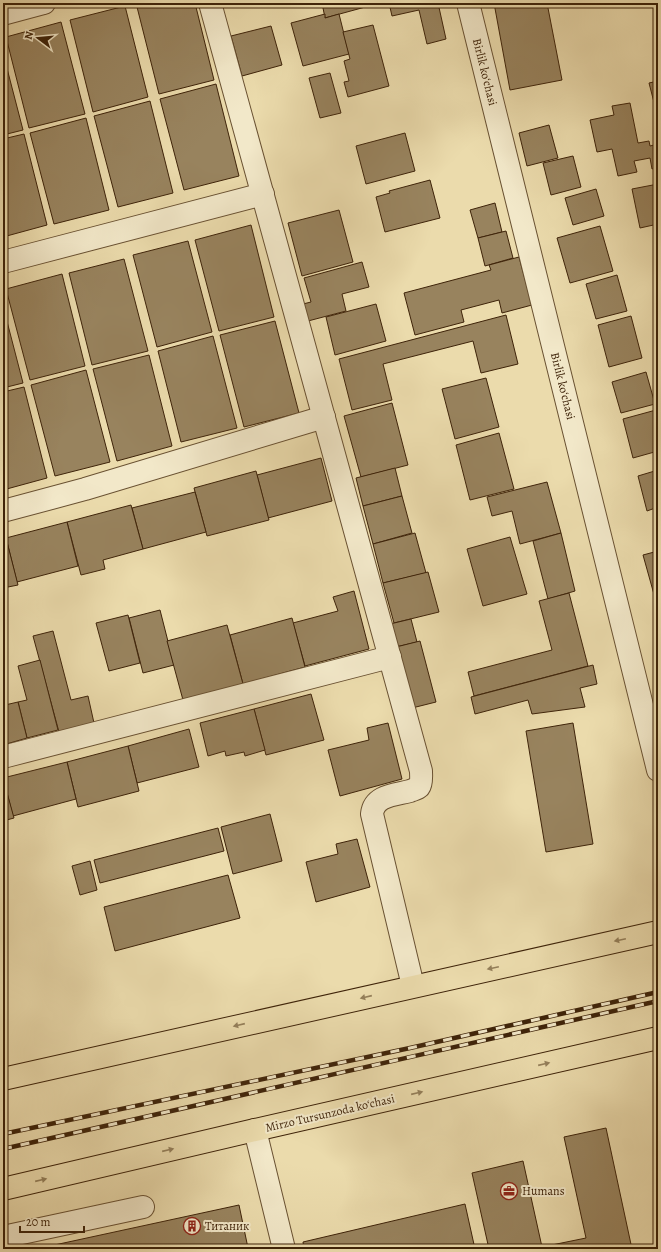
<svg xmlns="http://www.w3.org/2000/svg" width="661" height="1252" viewBox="0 0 661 1252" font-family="Alegreya,serif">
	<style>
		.building { fill: #98835e; stroke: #3e2309 }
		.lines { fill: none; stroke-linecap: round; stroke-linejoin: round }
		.minor-casing { stroke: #695132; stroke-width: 24 }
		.major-casing { stroke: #3e2309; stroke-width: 24 }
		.minor { stroke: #f2e8c9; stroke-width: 22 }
		.major { stroke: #ebdbac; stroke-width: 22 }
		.rail-casing { stroke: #3e2309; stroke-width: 4.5 }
		.rail { stroke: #f2e8c9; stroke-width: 3; stroke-dasharray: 9; stroke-linecap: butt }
		.oneway { fill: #947f5a }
		.labels { text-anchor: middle; stroke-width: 4; stroke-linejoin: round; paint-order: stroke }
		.street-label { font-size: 12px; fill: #3e2309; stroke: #f2e8c9 }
		.poi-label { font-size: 12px; fill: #3e2309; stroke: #f2e8c9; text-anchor: start }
	</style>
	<rect width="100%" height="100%" fill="#ebdbac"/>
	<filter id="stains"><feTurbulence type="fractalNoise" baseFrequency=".005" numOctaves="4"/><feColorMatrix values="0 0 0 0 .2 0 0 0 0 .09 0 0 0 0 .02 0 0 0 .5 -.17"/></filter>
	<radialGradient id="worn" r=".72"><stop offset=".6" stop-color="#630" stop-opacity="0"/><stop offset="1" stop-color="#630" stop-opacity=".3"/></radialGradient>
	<g class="building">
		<polygon points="136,3 195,3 214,80 159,94"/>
		<polygon points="322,3 368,3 369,6 325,18"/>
		<polygon points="389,3 438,3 446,39 427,44 419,10 392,16"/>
		<polygon points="494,3 547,3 562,80 510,90"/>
		<polygon points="125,6 148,97 93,112 70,20"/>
		<polygon points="325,14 325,18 339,14 349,54 303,66 291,23"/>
		<polygon points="61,22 85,114 29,128 6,37"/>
		<polygon points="373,25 389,86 348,97 344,82 349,81 344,61 350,59 343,32"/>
		<polygon points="271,26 282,65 242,76 231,36"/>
		<polygon points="3,53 23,130 3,135"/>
		<polygon points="330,73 341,113 320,118 309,78"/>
		<polygon points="658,81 658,118 649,83"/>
		<polygon points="216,84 239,176 184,190 160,99"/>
		<polygon points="150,101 173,193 118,207 94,116"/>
		<polygon points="630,103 638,143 649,141 650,146 658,144 658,167 652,169 650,158 634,161 637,172 618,176 612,149 597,152 590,120 614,115 612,106"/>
		<polygon points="86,118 109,210 54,224 30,133"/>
		<polygon points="549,125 558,158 527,166 519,133"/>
		<polygon points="405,133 415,171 366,184 356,146"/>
		<polygon points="24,134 47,225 3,237 3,139"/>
		<polygon points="573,156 581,187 551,195 543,163"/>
		<polygon points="430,180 440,218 385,232 376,197 390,193 389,191"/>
		<polygon points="658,184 658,224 640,228 632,189"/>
		<polygon points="596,189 604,216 573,225 565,198"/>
		<polygon points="495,203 502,232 478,238 470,210"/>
		<polygon points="339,210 353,262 302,276 288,223"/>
		<polygon points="251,225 274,317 219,331 195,240"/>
		<polygon points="600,226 613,271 570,283 557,238"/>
		<polygon points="506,231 513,258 485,266 478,238"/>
		<polygon points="188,241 212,332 157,347 133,255"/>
		<polygon points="519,257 532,305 502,313 499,300 461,310 464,322 415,335 404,293 491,270 489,265"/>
		<polygon points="124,259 148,351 92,365 69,273"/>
		<polygon points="362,262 369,287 342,294 346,311 308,321 303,304 311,302 304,278"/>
		<polygon points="62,274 85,366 30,380 6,289"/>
		<polygon points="617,275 627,311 596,319 586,284"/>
		<polygon points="376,304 386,341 335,355 326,317"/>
		<polygon points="3,306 23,383 3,388"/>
		<polygon points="506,315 518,364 481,373 473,341 383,364 392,400 352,410 339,359"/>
		<polygon points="631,316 642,358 609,367 598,325"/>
		<polygon points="275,321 299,413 244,427 220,335"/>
		<polygon points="213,336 237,428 181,442 158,351"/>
		<polygon points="149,355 172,446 117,461 93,369"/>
		<polygon points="86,370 110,462 55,476 31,385"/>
		<polygon points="646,372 655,404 621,413 612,382"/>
		<polygon points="486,378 499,427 455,439 442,389"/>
		<polygon points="24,387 47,478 3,490 3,392"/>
		<polygon points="392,403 408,465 361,477 344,416"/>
		<polygon points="656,410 658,418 658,451 633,458 623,419"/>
		<polygon points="499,433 514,489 470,500 456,445"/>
		<polygon points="321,458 332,501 268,518 257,475"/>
		<polygon points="395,468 402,496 363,506 356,478"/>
		<polygon points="658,470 658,507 647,511 638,476"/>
		<polygon points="256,471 269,520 207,536 194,488"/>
		<polygon points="547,482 561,533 520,544 512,511 492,516 487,497"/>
		<polygon points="195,492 206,532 143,549 132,508"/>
		<polygon points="402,496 412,533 373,544 363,506"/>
		<polygon points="131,505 143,549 103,560 105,569 81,575 67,522"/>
		<polygon points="67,522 78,566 17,582 6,538"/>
		<polygon points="415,533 426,573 383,583 373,544"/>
		<polygon points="561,533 575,591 548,599 533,541"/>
		<polygon points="510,537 527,594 483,606 467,549"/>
		<polygon points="6,538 18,585 3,588 3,539"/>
		<polygon points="658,551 658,597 655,598 643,555"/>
		<polygon points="428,572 439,612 394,623 383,583"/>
		<polygon points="354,591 369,649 305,666 293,623 338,611 333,597"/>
		<polygon points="569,593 588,666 474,696 468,672 552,650 539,601"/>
		<polygon points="160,610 174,665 143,673 129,618"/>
		<polygon points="128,615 140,663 109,671 96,623"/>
		<polygon points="292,618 305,667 243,684 230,635"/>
		<polygon points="411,619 417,642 396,647 390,624"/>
		<polygon points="227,625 243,684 183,700 167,641"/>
		<polygon points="53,631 71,700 88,696 94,723 59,732 33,636"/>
		<polygon points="420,641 436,702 412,708 396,647"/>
		<polygon points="40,660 58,730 27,738 18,702 27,700 18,666"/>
		<polygon points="593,665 597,684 580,688 585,707 532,714 528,700 475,714 471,697"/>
		<polygon points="311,694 324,740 266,755 254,709"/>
		<polygon points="3,698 5,705 18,702 27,738 3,745"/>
		<polygon points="254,709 265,750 245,756 244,752 226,756 225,751 208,756 200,723"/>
		<polygon points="388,723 402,779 340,796 328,750 369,740 367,728"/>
		<polygon points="573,723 593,844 546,852 526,731"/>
		<polygon points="189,729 199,767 137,783 128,746"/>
		<polygon points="128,746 139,791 78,807 67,762"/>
		<polygon points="67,762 76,799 13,816 3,778"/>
		<polygon points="3,778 14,818 3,821"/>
		<polygon points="270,814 282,861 233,874 221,827"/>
		<polygon points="218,828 224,851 100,883 94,860"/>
		<polygon points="357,839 370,887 316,902 306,862 338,854 336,844"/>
		<polygon points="90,861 97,890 80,895 72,866"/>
		<polygon points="228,875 240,918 115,951 104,907"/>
		<polygon points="606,1128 632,1249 489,1249 472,1173 523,1161 542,1247 586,1238 564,1137"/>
		<polygon points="465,1204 475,1249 304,1249 303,1242"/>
		<polygon points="239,1205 248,1248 243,1249 36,1249"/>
	</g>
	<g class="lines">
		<g class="minor-casing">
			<g id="minor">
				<path d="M210 3 421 771C421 776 422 783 419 787 417 789 412 790 410 791 395 795 374 795 372 814L413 986"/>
				<polyline points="468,3 658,770"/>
				<polyline points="3,14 44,3"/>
				<polyline points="3,262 263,194"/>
				<polyline points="3,511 85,489 324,417"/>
				<polyline points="3,757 390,657"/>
				<polyline points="255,1130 284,1249"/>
				<polyline points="3,1237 143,1207"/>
			</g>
		</g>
		<g class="major-casing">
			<g id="major">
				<polyline points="3,1079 658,932"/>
				<polyline points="3,1189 255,1130 658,1038"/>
			</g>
		</g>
		<use href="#minor" class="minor"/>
		<use href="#major" class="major"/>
		<g class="rail-casing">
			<g id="rail">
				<polyline points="3,1134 410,1048 658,992"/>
				<polyline points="3,1149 658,1001"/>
			</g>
		</g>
		<use href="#rail" class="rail"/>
	</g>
	<defs><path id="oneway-solid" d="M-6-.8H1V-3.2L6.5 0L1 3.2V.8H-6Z"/></defs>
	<g class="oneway">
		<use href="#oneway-solid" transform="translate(620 940) rotate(168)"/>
		<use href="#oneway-solid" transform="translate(493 968) rotate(168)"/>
		<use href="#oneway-solid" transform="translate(366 997) rotate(167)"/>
		<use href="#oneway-solid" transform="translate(239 1025) rotate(167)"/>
		<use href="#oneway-solid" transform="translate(544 1064) rotate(-13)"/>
		<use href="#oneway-solid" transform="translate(417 1093) rotate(-13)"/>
		<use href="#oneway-solid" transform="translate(168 1150) rotate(-13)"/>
		<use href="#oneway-solid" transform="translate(41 1180) rotate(-13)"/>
	</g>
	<defs>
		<g id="office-ring" transform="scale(0.9)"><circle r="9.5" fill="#f2e8c9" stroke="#8f2418" stroke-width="1.5"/><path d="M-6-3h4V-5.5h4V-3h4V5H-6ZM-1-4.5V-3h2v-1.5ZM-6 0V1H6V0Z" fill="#8f2418"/></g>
		<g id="building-ring" transform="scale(0.9)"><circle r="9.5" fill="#f2e8c9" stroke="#8f2418" stroke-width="1.5"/><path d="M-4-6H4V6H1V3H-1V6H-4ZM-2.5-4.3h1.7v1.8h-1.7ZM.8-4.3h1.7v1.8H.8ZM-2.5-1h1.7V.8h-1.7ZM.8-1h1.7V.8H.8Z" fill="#8f2418"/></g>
	</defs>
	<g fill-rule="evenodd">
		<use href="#office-ring" x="509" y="1191"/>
		<use href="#building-ring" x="192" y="1226"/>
	</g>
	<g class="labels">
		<g class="street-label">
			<text transform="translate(485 72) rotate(76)" y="4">Birlik koʻchasi</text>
			<text transform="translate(563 386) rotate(76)" y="4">Birlik koʻchasi</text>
			<text transform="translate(330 1113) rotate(-13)" y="4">Mirzo Tursunzoda koʻchasi</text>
		</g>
		<g class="poi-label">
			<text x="522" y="1195">Humans</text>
			<text x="205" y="1230">Титаник</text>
		</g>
	</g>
	<rect width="661" height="1252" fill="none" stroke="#ebdbac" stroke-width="16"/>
	<rect x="4" y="4" width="653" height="1244" fill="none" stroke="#3e2309" stroke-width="2"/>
	<rect x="8" y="8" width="645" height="1236" fill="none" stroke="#3e2309"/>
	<g transform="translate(38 38) rotate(286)" stroke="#f2e8c9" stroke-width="3" paint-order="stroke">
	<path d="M0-3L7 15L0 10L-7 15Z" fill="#3e2309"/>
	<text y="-6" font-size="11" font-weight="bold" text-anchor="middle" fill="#3e2309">N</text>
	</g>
	<path d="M20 1226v6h64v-6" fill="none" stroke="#3e2309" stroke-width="2"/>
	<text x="26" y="1226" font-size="12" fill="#3e2309" stroke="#f2e8c9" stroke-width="3" paint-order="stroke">20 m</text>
	<rect width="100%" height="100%" filter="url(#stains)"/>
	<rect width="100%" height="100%" fill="url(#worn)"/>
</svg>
